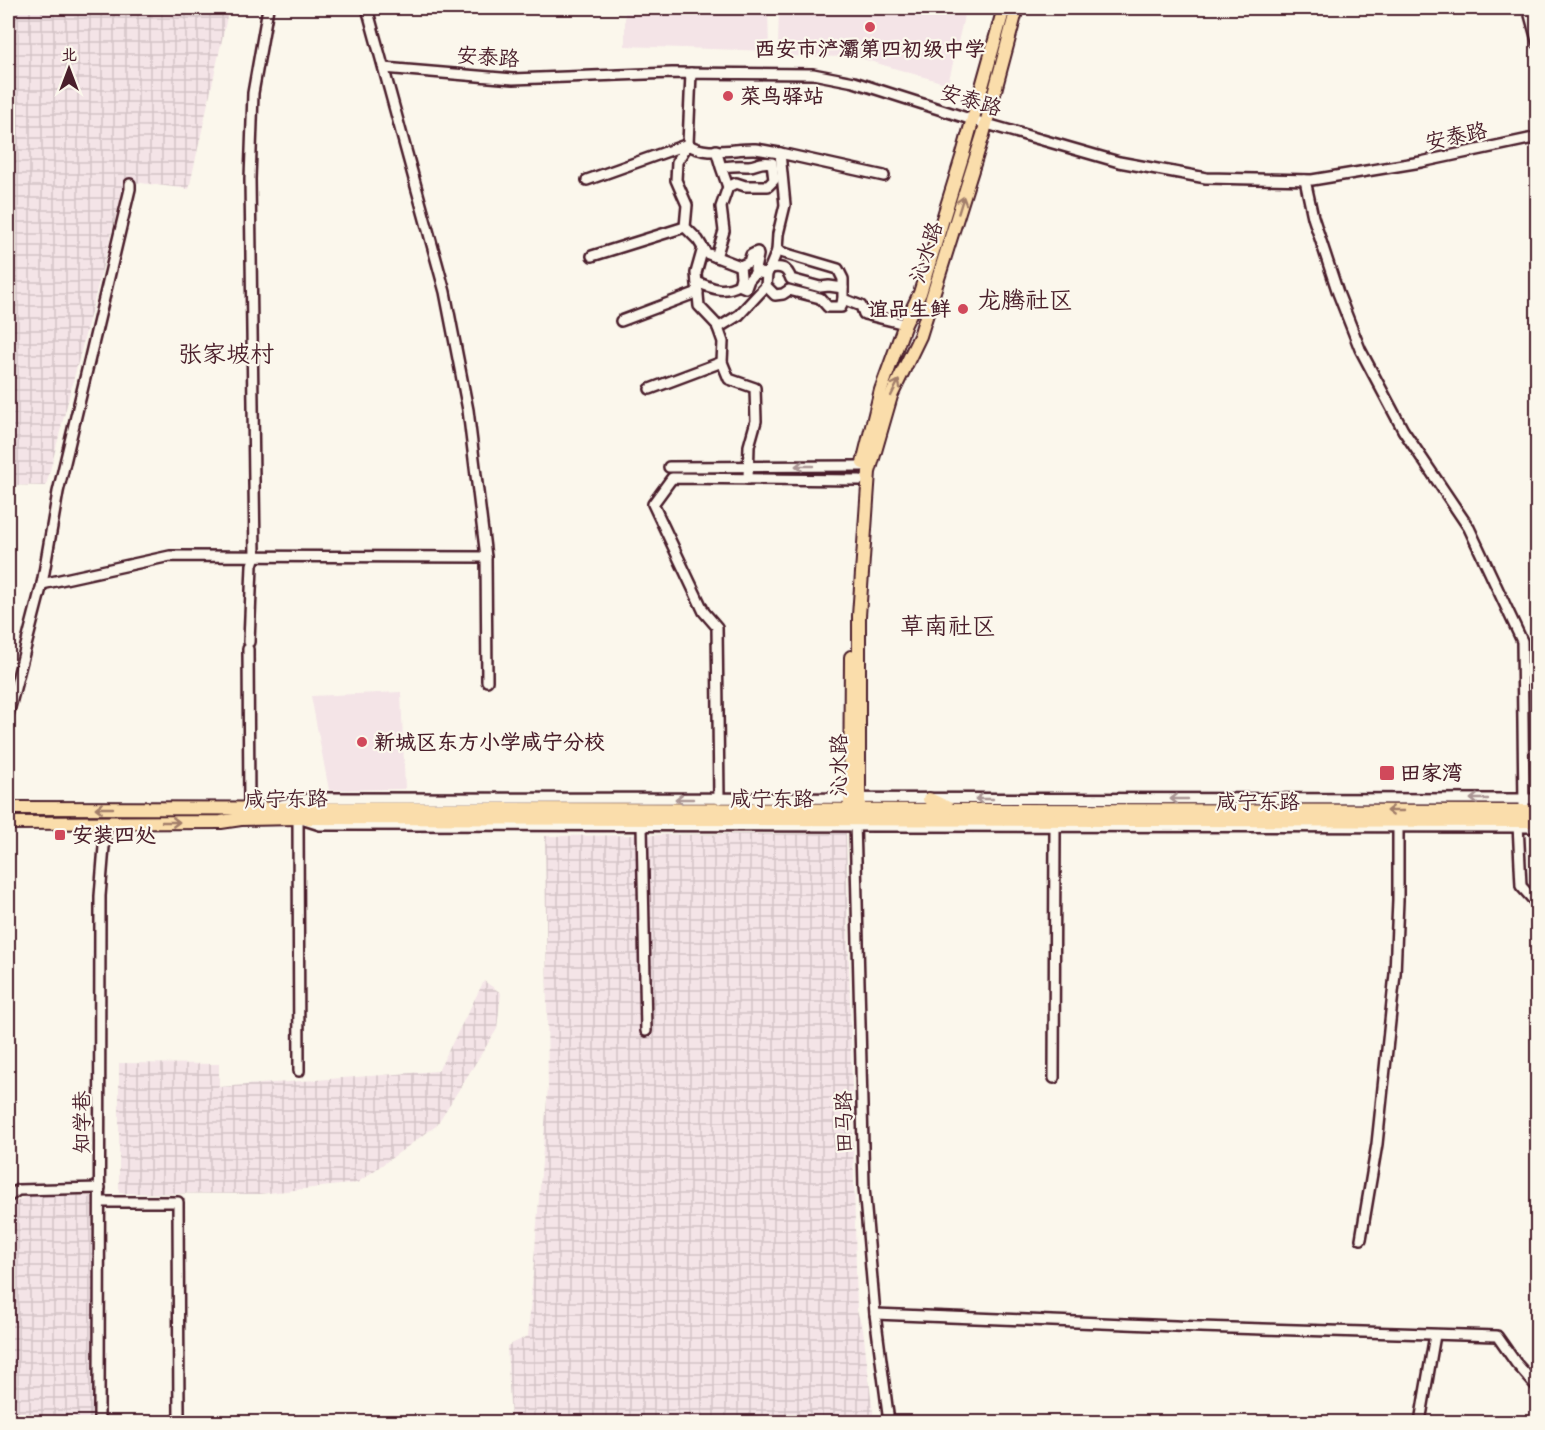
<svg xmlns="http://www.w3.org/2000/svg" width="1545" height="1430" viewBox="0 0 1545 1430" font-family="'Gochi Hand','LXGW WenKai TC',sans-serif">
	<style>
		.built { fill: #f4e4e7 }
		.industrial { fill: url(#industrial-grid) }
		.lines { fill: none; stroke-linecap: round; stroke-linejoin: round }
		.minor-casing { stroke: #4a1f2b; stroke-width: 14 }
		.major-casing { stroke: #4a1f2b; stroke-width: 16 }
		.minor { stroke: #fbf7ec; stroke-width: 9 }
		.major { stroke: #faddab; stroke-width: 12 }
		.oneway { stroke: #a27e6b }
		.oneway2 { stroke: #ab9695 }
		.poi-dot { fill: #d1495b; stroke: #fbf7ec; stroke-width: 2 }
		.labels { text-anchor: middle; stroke-width: 4.5; stroke-linejoin: round; paint-order: stroke }
		.poi-label { font-size: 21px; font-weight: bold; fill: #4a1f2b; stroke: #fbf7ec; text-anchor: start }
		.street-label { font-size: 21px; fill: #4a1f2b; stroke: #fbf7ec }
		.quarter-label { font-size: 24px; fill: #4a1f2b; stroke: #fbf7ec }
	</style>
	<defs>
		<pattern id="industrial-grid" width="8" height="8" patternUnits="userSpaceOnUse" patternTransform="scale(1.5)"><rect width="8" height="8" fill="#f4e4e7"/><path d="M0 4h8M4 0v8" fill="none" stroke="#d3c3c6"/></pattern>
	</defs>
	<rect width="100%" height="100%" fill="#fbf7ec"/>
	<filter id="ink" filterUnits="userSpaceOnUse"><feTurbulence type="fractalNoise" baseFrequency=".0167" numOctaves="2"/><feDisplacementMap in="SourceGraphic" scale="12" xChannelSelector="R" yChannelSelector="G"/><feConvolveMatrix kernelMatrix="1 2 1 2 8 2 1 2 1" color-interpolation-filters="sRGB"/></filter>
	<g filter="url(#ink)">
		<g class="built">
			<polygon points="625,8 768,8 769,51 625,46"/>
			<polygon points="779,8 966,8 948,84 856,57 781,56 778,46"/>
			<polygon points="401,692 405,789 329,790 311,696"/>
		</g>
		<g class="industrial">
			<polygon points="8,8 229,8 189,189 125,181 46,486 8,485"/>
			<polygon points="846,833 857,1311 863,1329 874,1422 511,1422 507,1346 528,1336 548,1087 545,836"/>
			<polygon points="484,981 501,993 497,1029 436,1126 357,1183 259,1194 119,1193 119,1063 219,1064 219,1087 438,1071"/>
			<polygon points="31,1194 94,1196 93,1422 8,1422 8,1206"/>
		</g>
		<g class="lines">
			<g class="minor-casing">
				<g id="minor">
					<polyline points="367,8 445,292 468,410 486,557 487,681"/>
					<polyline points="1528,8 1538,44"/>
					<polyline points="384,68 513,79 672,73 813,74 854,82 973,120 1119,162 1206,178 1312,180 1421,162 1538,137"/>
					<path d="M691 73 688 144C704 157 736 148 755 149 763 150 772 152 780 153L785 205 778 234 777 251 838 269 843 279V299L861 306 864 314 905 324"/>
					<path d="M716 150 721 167C731 166 738 165 747 166 757 167 758 160 772 163L774 180 768 186H745L736 183 728 187 721 167"/>
					<polyline points="780,153 884,176"/>
					<polyline points="587,180 688,144 677,162 676,180 687,205 685,227 698,240 706,253 740,266 749,262 751,255 757,252 758,255 755,269 759,273 767,274"/>
					<polyline points="1305,180 1313,217 1338,293 1360,349 1403,430 1469,528 1522,641 1524,805"/>
					<polyline points="703,248 696,273 699,306 717,325 723,342 722,362 729,379 755,388 756,421 749,446 748,479"/>
					<path d="M777 251 770 268C782 266 787 268 791 279L820 287 829 286 843 288"/>
					<polyline points="592,256 685,227"/>
					<polyline points="716,257 724,231 721,207 728,187"/>
					<polyline points="740,266 741,277 739,285 746,288 749,280 757,271"/>
					<polyline points="770,268 767,274 766,286 775,295 783,294 789,290 820,298 828,307 841,307 843,299"/>
					<path d="M697 282C713 289 723 293 739 285"/>
					<polyline points="621,321 698,292"/>
					<polyline points="718,328 739,315 766,286"/>
					<polyline points="650,389 722,362"/>
					<polyline points="669,467 862,466"/>
					<polyline points="42,584 170,556 486,557"/>
					<polyline points="249,642 252,565 255,556 250,179 253,93 268,8"/>
					<polyline points="248,649 249,808"/>
					<polyline points="8,715 42,584 58,492 130,189 130,184"/>
					<polyline points="719,799 717,627 704,612 653,504 672,478 860,480"/>
					<polyline points="281,805 312,798 1538,799"/>
					<polyline points="855,820 864,1187 875,1314 889,1422"/>
					<polyline points="1518,824 1521,886 1538,905"/>
					<polyline points="642,826 646,1031"/>
					<polyline points="299,1071 298,818 320,825 1538,827"/>
					<polyline points="1054,1078 1055,827"/>
					<polyline points="8,1197 18,1190 100,1188"/>
					<polyline points="100,1202 178,1202 179,1422"/>
					<polyline points="1361,1239 1377,1144 1395,974 1398,900 1398,822"/>
					<polyline points="875,1314 1200,1327 1497,1336 1516,1363 1538,1388"/>
					<polyline points="99,1422 100,896 106,822"/>
					<polyline points="1420,1422 1435,1335"/>
				</g>
			</g>
			<g class="major-casing">
				<g id="major">
					<polyline points="863,463 881,390 905,324 920,293 963,154 1004,8"/>
					<polyline points="851,657 850,810 853,815"/>
					<polyline points="929,799 950,809"/>
					<polyline points="8,808 1538,811"/>
					<polyline points="856,818 859,810 859,616 869,472 891,396 920,336 983,135 1017,8"/>
					<polyline points="8,823 221,822 241,819 298,818 1538,821"/>
				</g>
			</g>
			<use href="#minor" class="minor"/>
			<use href="#major" class="major"/>
		</g>
		<defs><path id="oneway-shaft" d="M-6 0H5M1.5-3L5.5 0L1.5 3" fill="none" stroke-width="1.6" stroke-linecap="round" stroke-linejoin="round" transform="scale(1.5)"/></defs>
		<g class="oneway">
			<use href="#oneway-shaft" transform="translate(961 205) rotate(-73)"/>
			<use href="#oneway-shaft" transform="translate(895 388) rotate(-64)"/>
			<use href="#oneway-shaft" transform="translate(104 808) rotate(-180)"/>
			<use href="#oneway-shaft" transform="translate(1395 811) rotate(-180)"/>
			<use href="#oneway-shaft" transform="translate(171 822)"/>
		</g>
		<g class="oneway2">
			<use href="#oneway-shaft" transform="translate(804 466) rotate(180)"/>
			<use href="#oneway-shaft" transform="translate(684 799) rotate(-180)"/>
			<use href="#oneway-shaft" transform="translate(984 799) rotate(-180)"/>
			<use href="#oneway-shaft" transform="translate(1179 799) rotate(-180)"/>
			<use href="#oneway-shaft" transform="translate(1479 799) rotate(-180)"/>
		</g>
	</g>
	<g class="poi-dot">
		<circle cx="870" cy="27" r="6"/>
		<circle cx="728" cy="96" r="6"/>
		<circle cx="963" cy="309" r="6"/>
		<circle cx="362" cy="742" r="6"/>
		<rect x="1379" y="765" width="16" height="16" rx="3"/>
		<rect x="54" y="829" width="12" height="12" rx="3"/>
	</g>
	<g class="labels">
		<g class="poi-label">
			<text x="870" y="56" text-anchor="middle">西安市浐灞第四初级中学</text>
			<text x="740" y="103">菜鸟驿站</text>
			<text x="951" y="316" text-anchor="end">谊品生鲜</text>
			<text x="374" y="749">新城区东方小学咸宁分校</text>
			<text x="1400" y="780">田家湾</text>
			<text x="72" y="842">安装四处</text>
		</g>
		<g class="street-label">
			<text transform="translate(488 57) rotate(4)" y="7">安泰路</text>
			<text transform="translate(971 100) rotate(17)" y="7">安泰路</text>
			<text transform="translate(1456 136) rotate(-12)" y="7">安泰路</text>
			<text transform="translate(926 252) rotate(-72)" y="7">沁水路</text>
			<text transform="translate(839 765) rotate(-90)" y="7">沁水路</text>
			<text transform="translate(286 799) rotate(-1)" y="7">咸宁东路</text>
			<text x="772" y="806">咸宁东路</text>
			<text x="1258" y="809">咸宁东路</text>
			<text transform="translate(82 1122) rotate(-90)" y="7">知学巷</text>
			<text transform="translate(844 1122) rotate(-91)" y="7">田马路</text>
		</g>
		<g class="quarter-label">
			<text x="1025" y="308">龙腾社区</text>
			<text x="226" y="362">张家坡村</text>
			<text x="948" y="634">草南社区</text>
		</g>
	</g>
	<rect width="1545" height="1430" fill="none" stroke="#fbf7ec" stroke-width="30"/>
	<rect x="15" y="15" width="1515" height="1400" fill="none" stroke="#4a1f2b" stroke-width="2" filter="url(#ink)"/>
	<g transform="translate(69 69)" stroke="#fbf7ec" stroke-width="4.5" paint-order="stroke">
	<path d="M0-4.5L10 22L0 15L-10 22Z" fill="#4a1f2b"/>
	<text y="-9" font-size="16" font-weight="bold" text-anchor="middle" fill="#4a1f2b">北</text>
	</g>
</svg>
